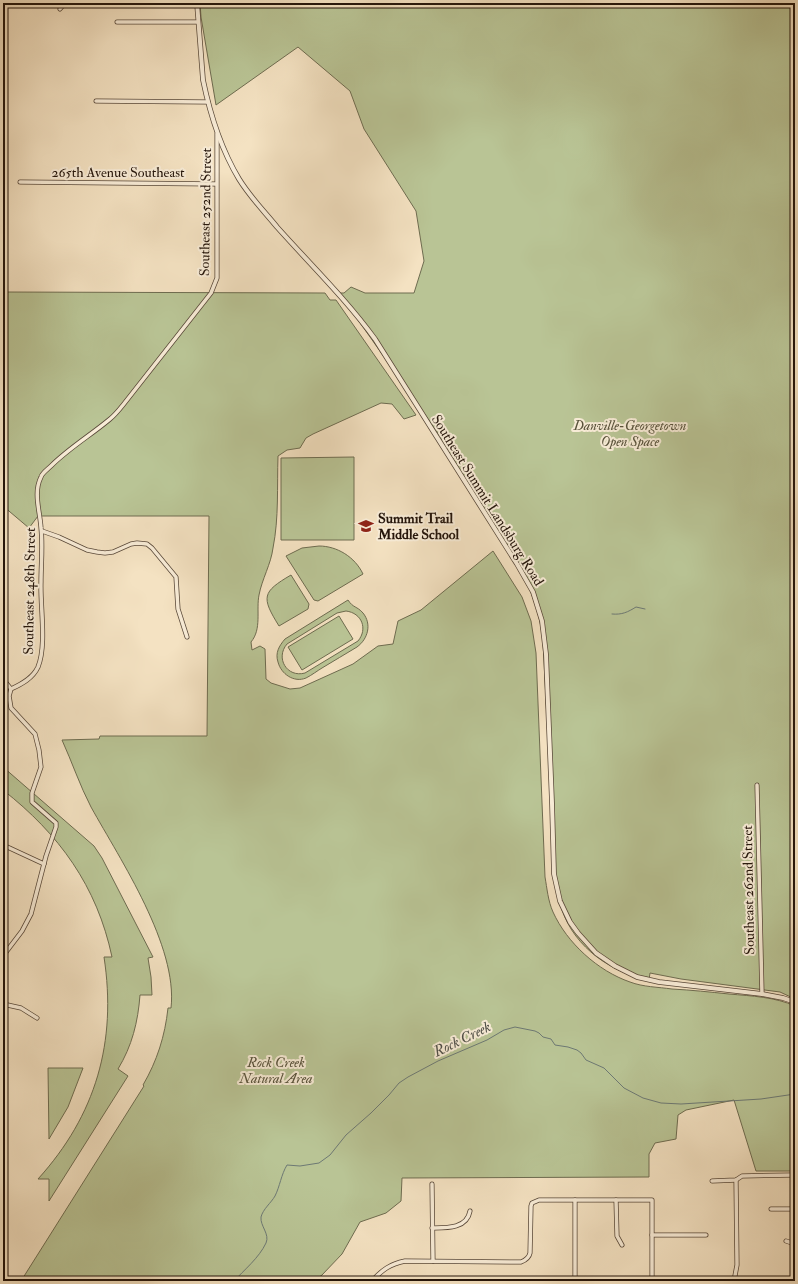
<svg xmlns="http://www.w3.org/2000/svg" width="798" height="1284" viewBox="0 0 798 1284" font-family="'IM FELL Double Pica',serif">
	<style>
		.green { fill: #b9c495; stroke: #6e6c50; fill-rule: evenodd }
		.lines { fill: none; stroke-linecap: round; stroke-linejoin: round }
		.stream { stroke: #6d7974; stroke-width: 1 }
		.minor-casing { stroke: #584839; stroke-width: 5 }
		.tertiary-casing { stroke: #584839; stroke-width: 5.5 }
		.minor { stroke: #f8ecd7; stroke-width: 3.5 }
		.tertiary { stroke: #f8ecd7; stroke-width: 4 }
		.labels { text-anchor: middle; stroke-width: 4; stroke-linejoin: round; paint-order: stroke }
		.street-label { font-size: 14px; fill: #24150b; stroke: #f8ecd7 }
		.park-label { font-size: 14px; font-style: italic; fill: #58523b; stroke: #f8ecd7 }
		.poi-label { font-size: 14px; font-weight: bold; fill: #24150b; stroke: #f8ecd7; text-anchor: start }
		.water-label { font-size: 15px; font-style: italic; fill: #4f4f48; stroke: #f8ecd7 }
	</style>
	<rect width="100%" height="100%" fill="#f4e2c2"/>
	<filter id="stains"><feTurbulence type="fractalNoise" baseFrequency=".005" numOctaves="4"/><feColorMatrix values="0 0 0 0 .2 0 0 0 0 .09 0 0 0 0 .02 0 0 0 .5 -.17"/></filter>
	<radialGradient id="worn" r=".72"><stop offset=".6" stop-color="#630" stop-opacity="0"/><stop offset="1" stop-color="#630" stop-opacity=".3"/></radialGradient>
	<g class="green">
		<path d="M200 3H795V999L780 992 681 979 650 973 649 980C612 973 575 948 562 910 559 899 557 886 555 874L543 642C541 620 535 600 525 579L437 432 339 293H344L351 287 365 293H414L424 261 416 211 364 129 350 91 298 47 216 105 201 17Z"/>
		<path d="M3 292 325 293 330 300H336L416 415 404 419 392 404 381 403 313 434 306 438 300 448 287 450 278 456C277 486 279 518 273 548 271 564 262 579 259 595 256 610 262 629 251 642L252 650 260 646 265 649 266 679 271 683 290 689 300 688 353 664 378 646 393 644 398 621 421 610 493 551 522 597 531 621 536 653 545 877C547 888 548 901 553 912 567 943 598 971 630 982 643 987 658 987 672 989 691 990 710 992 729 994 752 996 775 997 795 1006V1171H756L734 1100 686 1110 678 1115 676 1139 655 1143 649 1154V1177L402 1178 401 1201 386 1213 360 1222 342 1254 322 1275 314 1281H21L144 1086 143 1085C157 1061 165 1036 168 1008H171C178 946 121 861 91 807 80 786 72 762 62 740L99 739 100 736H207L209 516H38L29 528 3 506Z"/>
		<polygon points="354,457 354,540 281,540 281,458"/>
		<path d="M319 546C337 546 355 557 363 574L318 601 314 600 286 556 302 548Z"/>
		<path d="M291 575 309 604 308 609 279 626C261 597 262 592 291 575Z"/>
		<path d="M348 600C353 608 357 606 363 613 372 624 368 639 357 647 345 654 334 661 322 668 317 671 312 675 306 678 294 683 281 674 278 662 275 653 279 646 285 639ZM346 611C362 613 368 629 358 641L305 673C287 678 275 658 287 644L337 613Z"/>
		<polygon points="339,616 353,639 302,670 288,647"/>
		<path d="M3 767 94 846 102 858 153 957 148 958 151 977 152 995H140C138 1022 132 1046 118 1069L128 1076 49 1201V1179H38C96 1115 117 1042 104 957H112C97 886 59 834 3 790Z"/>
		<polygon points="48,1068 83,1068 68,1107 49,1139"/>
	</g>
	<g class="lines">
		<g class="stream">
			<path d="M612 614C622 615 628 612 636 607L645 609"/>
			<path d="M234 1281C244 1270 259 1258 266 1243 270 1234 260 1226 261 1217 263 1209 271 1203 275 1196 280 1186 281 1175 287 1165L300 1166 319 1163 330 1155 346 1135 371 1113 389 1095 399 1083 408 1077 438 1061 487 1040 504 1030 515 1027 535 1031 539 1033 543 1037 551 1039 555 1045 568 1047 577 1050 581 1053 586 1060 604 1068 624 1088 643 1098 661 1103 681 1104 761 1099 795 1094"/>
		</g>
		<g class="minor-casing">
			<g id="minor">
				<polyline points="60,9 65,3"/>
				<polyline points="117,22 198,22"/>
				<polyline points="96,101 208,102"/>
				<polyline points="20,182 216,184"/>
				<polyline points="42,531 59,537 87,550 97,552 105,553 113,552 131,544 137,543 147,544 152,548 176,577 178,609 187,637"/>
				<polyline points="3,679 11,689"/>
				<polyline points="757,785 762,994"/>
				<polyline points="3,845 44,864"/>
				<path d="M3 956 22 931 31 914 46 856 56 827V823L32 802V793L41 767 39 750 35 734 11 708 9 696 11 689C22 684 33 678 38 667 47 645 40 606 41 582 41 564 43 546 41 528 40 511 33 493 41 477 42 473 48 469 51 466 69 448 91 435 110 419 115 415 119 410 123 405L211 293 217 278V134"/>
				<polyline points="3,1004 21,1008 37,1018"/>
				<polyline points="712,1181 736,1180 742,1176 795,1175"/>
				<polyline points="432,1184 433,1261"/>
				<polyline points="616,1200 617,1236 622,1245"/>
				<polyline points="771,1209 795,1209"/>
				<path d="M432 1228C446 1228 467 1229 470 1211"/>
				<polyline points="652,1235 706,1235"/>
				<polyline points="786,1241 795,1244"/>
				<polyline points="735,1279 751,1281"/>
				<path d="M372 1281C382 1270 390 1264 405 1261L521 1262C526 1260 529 1258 530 1253L531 1206 532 1203 539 1200H652V1281"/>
				<polyline points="575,1281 575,1200"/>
				<polyline points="734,1281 737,1265 736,1180"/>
			</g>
		</g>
		<g class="tertiary-casing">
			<path id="tertiary" d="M197 3 203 80C210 114 221 149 239 179 250 197 264 211 277 227 310 264 346 299 375 339L517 564 533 592 542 621 546 654 552 803 554 874 560 901 570 922 578 933 596 953 615 966 637 977 659 982 762 994 783 998 795 1002"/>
		</g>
		<use href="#minor" class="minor"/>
		<use href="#tertiary" class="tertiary"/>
	</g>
	<defs>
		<g id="school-bare" transform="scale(1.2)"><path d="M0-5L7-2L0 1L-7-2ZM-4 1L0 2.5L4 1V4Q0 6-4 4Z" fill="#8f2418" stroke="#f8ecd7" stroke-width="2.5" paint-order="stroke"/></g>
	</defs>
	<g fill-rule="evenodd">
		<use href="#school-bare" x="366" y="526"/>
	</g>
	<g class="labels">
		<g class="street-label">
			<text x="118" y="177">265th Avenue Southeast</text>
			<text transform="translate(205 212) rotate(-89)" y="5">Southeast 252nd Street</text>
			<text transform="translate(488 500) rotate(58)" y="5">Southeast Summit Landsburg Road</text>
			<text transform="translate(29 591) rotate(-89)" y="5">Southeast 248th Street</text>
			<text transform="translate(748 890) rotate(-91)" y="5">Southeast 262nd Street</text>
		</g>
		<g class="park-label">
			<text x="630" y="430">Danville-Georgetown<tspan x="630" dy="16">Open Space</tspan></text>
			<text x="276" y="1067">Rock Creek<tspan x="276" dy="16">Natural Area</tspan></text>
		</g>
		<g class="poi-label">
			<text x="378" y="523">Summit Trail<tspan x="378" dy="16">Middle School</tspan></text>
		</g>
		<g class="water-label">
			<text transform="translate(462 1039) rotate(-26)" y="5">Rock Creek</text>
		</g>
	</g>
	<rect width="798" height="1284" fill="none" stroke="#f4e2c2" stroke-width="16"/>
	<rect x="4" y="4" width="790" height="1276" fill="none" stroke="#24150b" stroke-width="2"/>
	<rect x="8" y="8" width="782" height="1268" fill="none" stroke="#24150b"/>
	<rect width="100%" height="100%" filter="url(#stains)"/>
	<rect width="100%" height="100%" fill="url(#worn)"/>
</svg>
